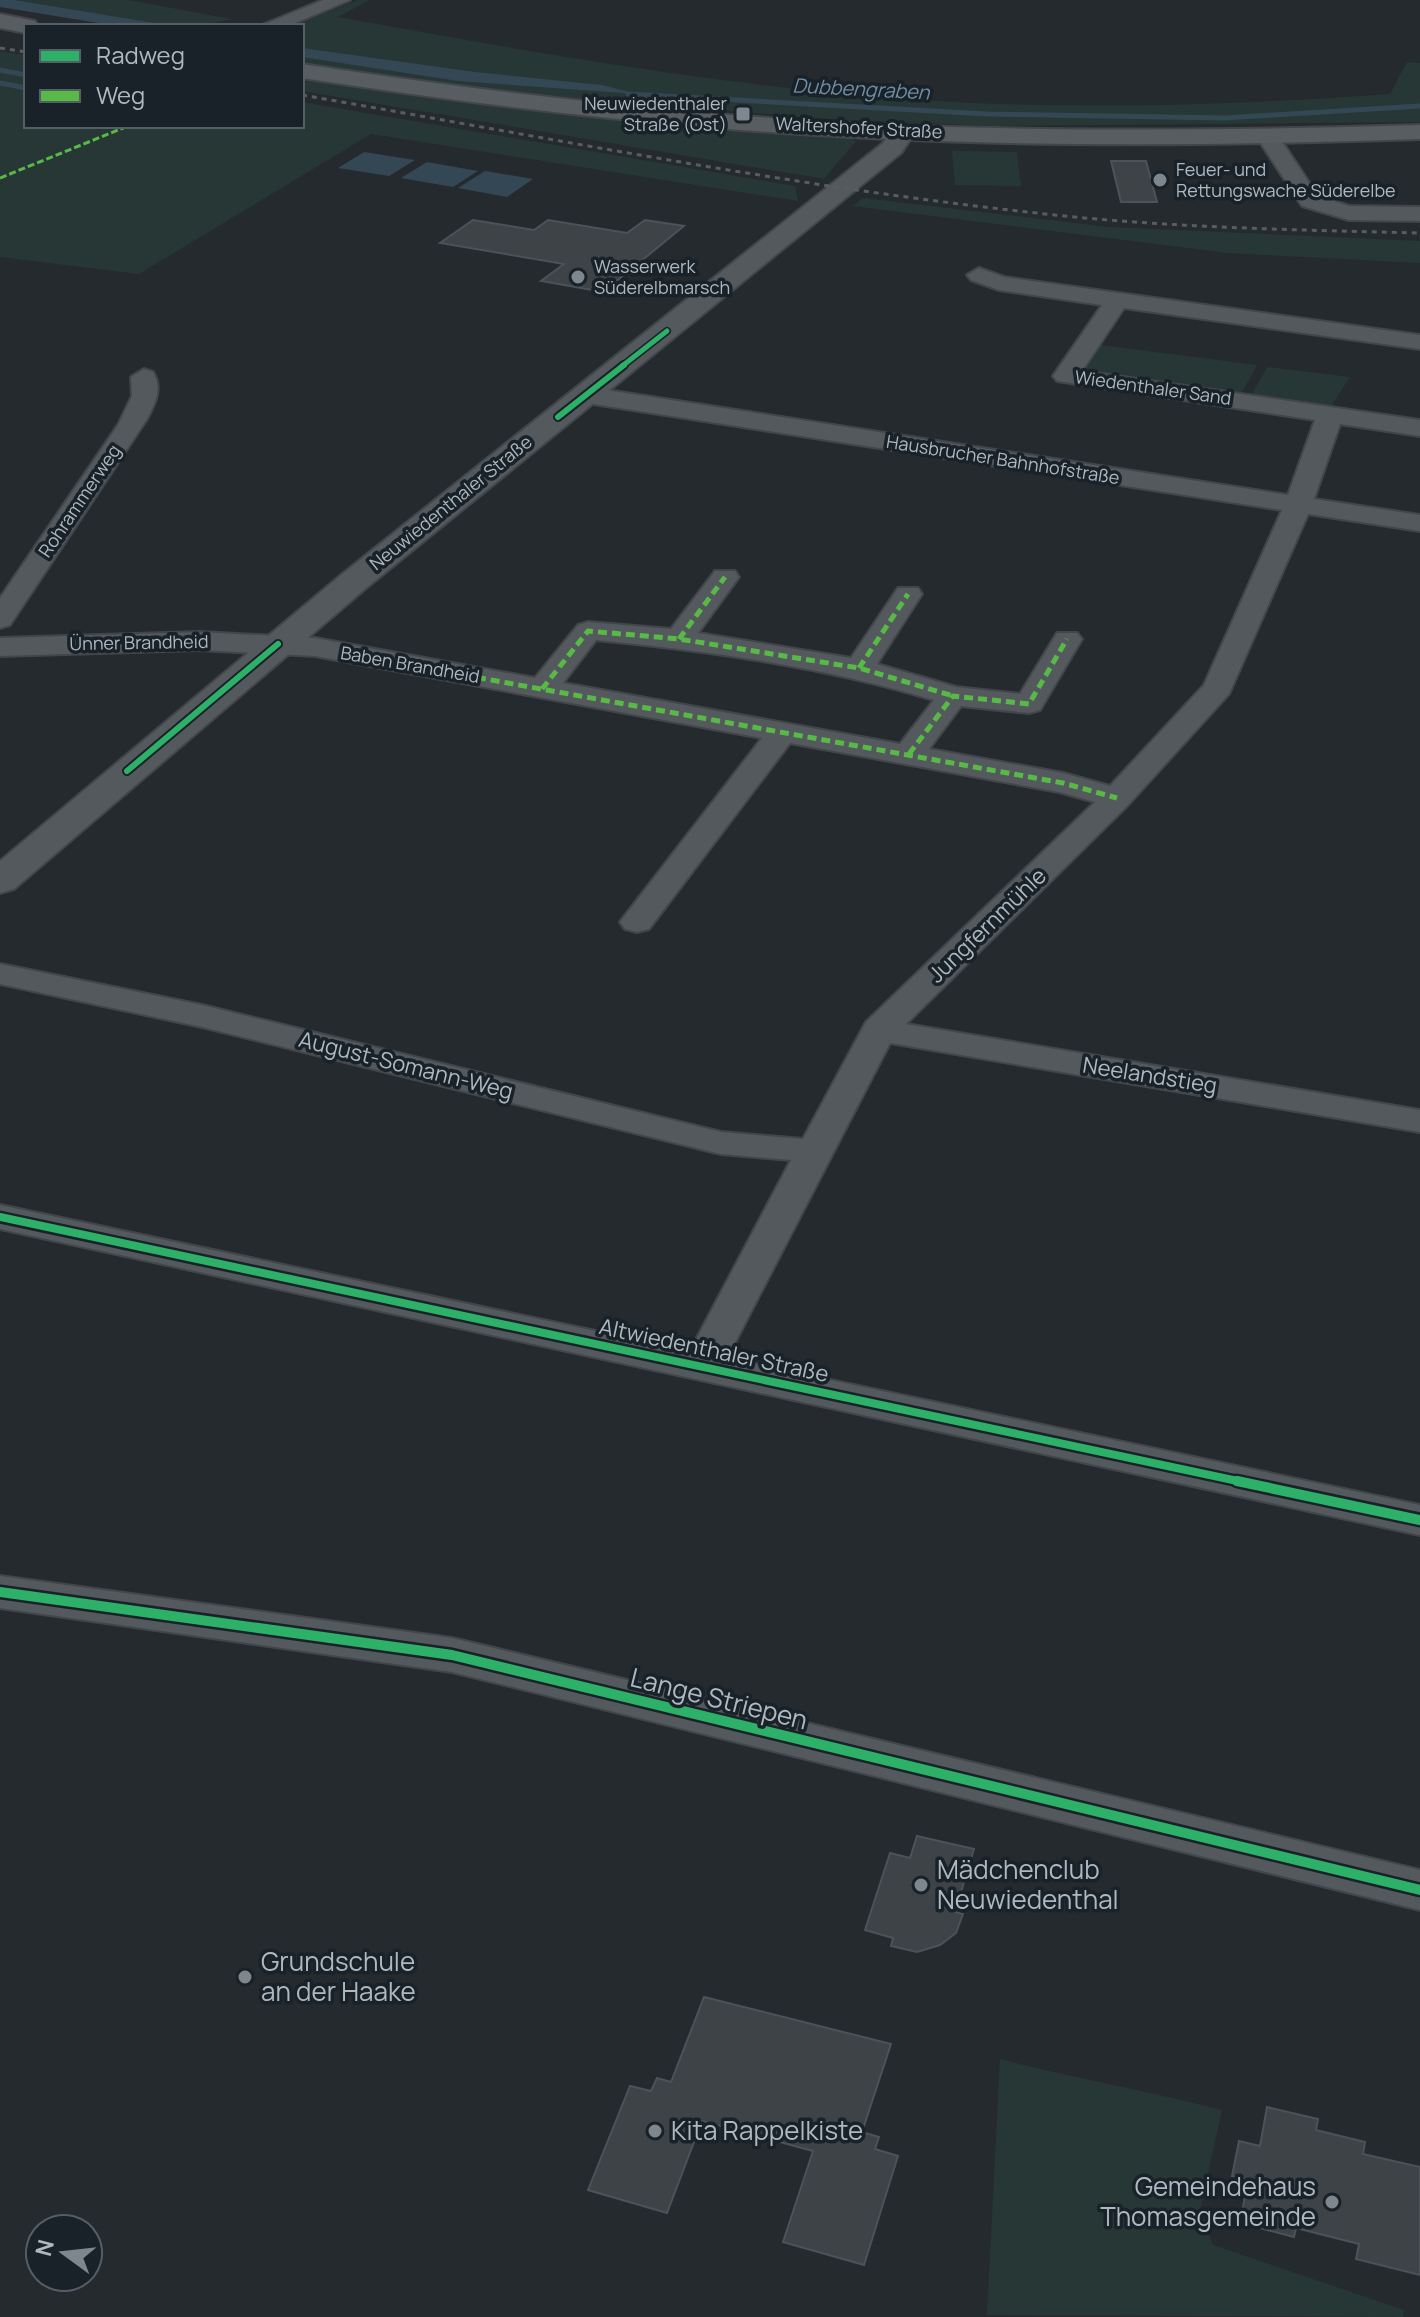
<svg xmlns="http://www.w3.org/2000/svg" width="1420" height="2317" viewBox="0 0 1420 2317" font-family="Manrope,sans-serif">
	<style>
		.green { fill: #273735 }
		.water { fill: #344754 }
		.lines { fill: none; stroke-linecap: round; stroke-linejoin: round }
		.stream { stroke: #344754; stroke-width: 5 }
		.building { fill: #3e4347; stroke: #4c5257; stroke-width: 2 }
		.minor-casing { stroke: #42464a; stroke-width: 4 }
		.tertiary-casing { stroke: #42464a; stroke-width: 4 }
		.secondary-casing { stroke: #42464a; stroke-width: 4 }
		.minor { fill: #54595e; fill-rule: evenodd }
		.tertiary { fill: #54595e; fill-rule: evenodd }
		.secondary { fill: #585d62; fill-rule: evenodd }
		.rail { stroke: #585d60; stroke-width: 3; stroke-dasharray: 5 5; stroke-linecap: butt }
		.quiet-far1 { stroke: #58b947; stroke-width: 3; stroke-dasharray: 7 3; stroke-linecap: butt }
		.quiet { stroke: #58b947; stroke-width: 5; stroke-dasharray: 9 5; stroke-linecap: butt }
		.cycleway-far3-casing { stroke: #192228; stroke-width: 8 }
		.cycleway-far2-casing { stroke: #192228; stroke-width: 10 }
		.cycleway-far1-casing { stroke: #192228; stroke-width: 13 }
		.cycleway-casing { stroke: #192228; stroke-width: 15 }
		.cycleway-far3 { stroke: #2db169; stroke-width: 5 }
		.cycleway-far2 { stroke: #2db169; stroke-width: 6 }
		.cycleway-far1 { stroke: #2db169; stroke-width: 8 }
		.cycleway { stroke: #2db169; stroke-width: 10 }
		.poi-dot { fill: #7e868e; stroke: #192228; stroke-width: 3 }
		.labels { text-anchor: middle; stroke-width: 7; stroke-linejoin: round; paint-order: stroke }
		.far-poi-label { font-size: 18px; fill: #aeb8c1; stroke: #192228; text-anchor: start }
		.far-street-label { font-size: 18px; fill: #aeb8c1; stroke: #192228 }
		.far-water-label { font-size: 20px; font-style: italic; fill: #718da1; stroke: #192228 }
		.street-label { font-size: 22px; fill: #aeb8c1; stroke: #192228 }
		.near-street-label { font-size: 26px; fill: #aeb8c1; stroke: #192228 }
		.near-poi-label { font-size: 26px; fill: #aeb8c1; stroke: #192228; text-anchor: start }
	</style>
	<rect width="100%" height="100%" fill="#252a2f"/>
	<g class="green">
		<polygon points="15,0 128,0 232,19 198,26 173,26"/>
		<path d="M358 0H370L338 17C548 55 760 93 973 103 1111 109 1252 104 1390 94L1407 62 1420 63V122L995 126 823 119 516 93 302 63V26H290Z"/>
		<polygon points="0,51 26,55 26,126 302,126 302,102 795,186 798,201 371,134 139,274 0,257"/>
		<polygon points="302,80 521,109 842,135 856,141 824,179 302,91"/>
		<polygon points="952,151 1017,152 1021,186 955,185"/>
		<polygon points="863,198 1109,227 1420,241 1420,263 1228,253 853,206"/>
		<polygon points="1092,344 1257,365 1238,400 1071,374"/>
		<polygon points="1267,367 1350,377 1326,414 1248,401"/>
		<path d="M1000 2059C1074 2078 1148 2091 1222 2110L1200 2210 1213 2245 1404 2310 1403 2317 987 2315Z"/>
	</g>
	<g class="water">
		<polygon points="0,0 15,0 173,26 117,26 0,7"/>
		<polygon points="302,48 475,72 602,85 637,94 458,81 302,57"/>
		<polygon points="364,152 415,160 389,176 338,168"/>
		<polygon points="427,162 478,171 453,187 401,178"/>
		<polygon points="485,171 533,179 507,197 458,188"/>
	</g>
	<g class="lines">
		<g class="stream">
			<polyline points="0,70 26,75"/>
			<polyline points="0,83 26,88"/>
			<polyline points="628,94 987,114 1225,118 1420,106"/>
		</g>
	</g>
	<g class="building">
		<polygon points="1111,161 1146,161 1157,202 1121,202"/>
		<polygon points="473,220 534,230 548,220 627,233 645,220 684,226 608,288 597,286 592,290 541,281 564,264 440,243"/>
		<polygon points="917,1836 974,1849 955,1912 963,1914 956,1933 940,1945 917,1952 891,1946 893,1938 865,1930 890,1853 910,1858"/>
		<polygon points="704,1997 891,2044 862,2132 879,2137 875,2149 898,2156 864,2265 783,2242 813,2151 702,2121 667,2213 588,2190 630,2086 651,2091 657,2078 671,2082"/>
		<polygon points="1267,2107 1318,2119 1316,2130 1365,2142 1363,2154 1420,2167 1420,2275 1356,2259 1359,2244 1296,2228 1294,2237 1240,2223 1248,2180 1232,2176 1239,2141 1260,2146"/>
	</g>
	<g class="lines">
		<g class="minor-casing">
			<g id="minor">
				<polygon points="323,0 350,0 288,26 260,26"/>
				<polygon points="1267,130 1275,131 1318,196 1349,206 1420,207 1420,221 1349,220 1302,206 1256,136"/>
				<path d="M979 268 1004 277 1420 335V349L1124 308 1082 371 1420 420V436L1340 424 1314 499 1420 515V531L1308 514 1229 694 1128 805 906 1024 1420 1110V1132L890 1043 727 1358 1420 1505V1535L0 1229V1205L690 1351 791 1160 721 1154 202 1027 0 984V964L202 1005 721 1132 803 1139 866 1022 1095 802 1059 792 790 743 649 929 637 932 625 929 620 922 762 738 315 656 200 650 0 656V638L200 632 315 638 535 678 578 625 588 622 671 629 715 571H735L739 577 698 633 851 658 898 588H918L922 594 877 664 956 687 1020 694 1057 633H1077L1082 639 1040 710 1029 713 961 706 929 749 1063 773 1110 786 1204 685 1282 510 587 403 574 395 587 387 1288 495 1315 420 1057 381 1053 376 1102 305 999 290 971 280 967 275ZM596 640C711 651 824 667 934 700L900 744 563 683Z"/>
				<path d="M144 369 153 372C163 388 155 404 147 419L10 625 0 628V598L118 425 132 396 131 377Z"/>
				<polygon points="0,1576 452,1638 1420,1870 1420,1910 452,1672 0,1608"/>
			</g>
		</g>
		<g class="tertiary-casing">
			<polygon id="tertiary" points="904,124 916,131 901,153 365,589 14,889 0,893 0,861 341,575 883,143 895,126"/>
		</g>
		<g class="secondary-casing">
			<g id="secondary">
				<polygon points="0,14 35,21 38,26 26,26 26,33 0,28"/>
				<path d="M302 64C440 85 578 102 717 114 951 133 1186 132 1420 125V139C1186 147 951 148 717 128 578 117 440 99 302 78Z"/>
			</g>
		</g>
		<use href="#minor" class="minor"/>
		<use href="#tertiary" class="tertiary"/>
		<use href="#secondary" class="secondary"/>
		<g class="rail">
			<polyline points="0,48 26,52"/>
			<path d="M302 95C555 139 808 190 1065 216 1183 228 1301 230 1420 233"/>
		</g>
		<polyline class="quiet-far1" points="0,178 128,126"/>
		<g class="quiet">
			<polyline points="679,639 725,577"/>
			<polyline points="408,665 1063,783 1117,798"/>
			<polyline points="859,668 908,594"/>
			<polyline points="542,689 588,631 679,639 859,668 953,696"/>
			<polyline points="909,754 953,696 1029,704 1067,639"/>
		</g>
		<g class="cycleway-far3-casing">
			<polyline id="cycleway-far3" points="621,367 667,331"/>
		</g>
		<g class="cycleway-far2-casing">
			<g id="cycleway-far2">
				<polyline points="558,417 624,365"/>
				<polyline points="127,771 278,644"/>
			</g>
		</g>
		<g class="cycleway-far1-casing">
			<polyline id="cycleway-far1" points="0,1217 1247,1483"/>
		</g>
		<g class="cycleway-casing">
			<g id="cycleway">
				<polyline points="1237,1481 1420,1520"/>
				<polyline points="0,1592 452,1655 1420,1890"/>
			</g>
		</g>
		<use href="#cycleway-far3" class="cycleway-far3"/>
		<use href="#cycleway-far2" class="cycleway-far2"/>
		<use href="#cycleway-far1" class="cycleway-far1"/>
		<use href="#cycleway" class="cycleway"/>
	</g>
	<g class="poi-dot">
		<rect x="735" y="106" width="16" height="16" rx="4"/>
		<circle cx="1160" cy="180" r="8"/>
		<circle cx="578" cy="277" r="8"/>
		<circle cx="921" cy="1885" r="8"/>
		<circle cx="245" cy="1977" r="8"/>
		<circle cx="655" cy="2131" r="8"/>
		<circle cx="1332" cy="2202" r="8"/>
	</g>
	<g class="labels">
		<g class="far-poi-label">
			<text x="727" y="110" text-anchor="end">Neuwiedenthaler<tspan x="727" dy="21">Straße (Ost)</tspan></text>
			<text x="1176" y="176">Feuer- und<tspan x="1176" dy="21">Rettungswache Süderelbe</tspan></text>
			<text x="594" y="273">Wasserwerk<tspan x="594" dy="21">Süderelbmarsch</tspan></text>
		</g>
		<g class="far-street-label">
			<text transform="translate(859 128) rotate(3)" y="6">Waltershofer Straße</text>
			<text transform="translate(1153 388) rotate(8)" y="6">Wiedenthaler Sand</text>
			<text transform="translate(1003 460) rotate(9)" y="6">Hausbrucher Bahnhofstraße</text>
			<text transform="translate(80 501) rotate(-56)" y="6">Rohrammerweg</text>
			<text transform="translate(451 503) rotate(-39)" y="6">Neuwiedenthaler Straße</text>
			<text transform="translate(139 643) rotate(-1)" y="6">Ünner Brandheid</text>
			<text transform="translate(410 665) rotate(10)" y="6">Baben Brandheid</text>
		</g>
		<g class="far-water-label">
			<text transform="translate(861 89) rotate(3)" y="7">Dubbengraben</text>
		</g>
		<g class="street-label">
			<text transform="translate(987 925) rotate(-44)" y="8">Jungfernmühle</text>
			<text transform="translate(406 1065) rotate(14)" y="8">August-Somann-Weg</text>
			<text transform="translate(1150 1075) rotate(9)" y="8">Neelandstieg</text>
			<text transform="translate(714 1350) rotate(12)" y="8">Altwiedenthaler Straße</text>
		</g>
		<g class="near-street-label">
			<text transform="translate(719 1699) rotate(14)" y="9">Lange Striepen</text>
		</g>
		<g class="near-poi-label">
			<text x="937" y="1879">Mädchenclub<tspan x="937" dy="30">Neuwiedenthal</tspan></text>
			<text x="261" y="1971">Grundschule<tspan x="261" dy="30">an der Haake</tspan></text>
			<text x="671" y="2140">Kita Rappelkiste</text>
			<text x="1316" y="2196" text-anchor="end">Gemeindehaus<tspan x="1316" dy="30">Thomasgemeinde</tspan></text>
		</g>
	</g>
	<rect x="24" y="24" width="280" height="104" fill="#192228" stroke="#555e65" stroke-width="2"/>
	<rect x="40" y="50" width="40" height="12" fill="#2db169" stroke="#555e65" stroke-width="2"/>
	<text x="96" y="64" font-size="24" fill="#aeb8c1">Radweg</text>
	<rect x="40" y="90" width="40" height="12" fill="#58b947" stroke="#555e65" stroke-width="2"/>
	<text x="96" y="104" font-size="24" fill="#aeb8c1">Weg</text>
	<g transform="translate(64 2253) rotate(285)"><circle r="38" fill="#192228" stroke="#555e65" stroke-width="2"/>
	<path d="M0-6L14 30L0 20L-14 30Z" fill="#7e868e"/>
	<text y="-12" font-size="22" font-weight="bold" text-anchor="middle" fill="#aeb8c1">N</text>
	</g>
</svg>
